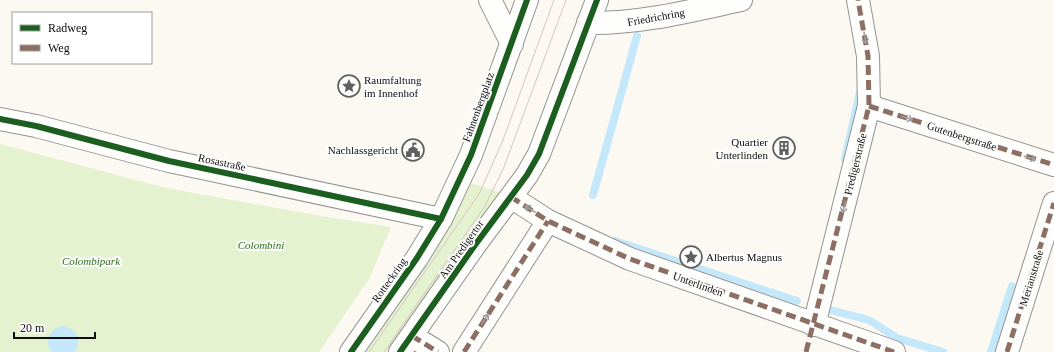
<svg xmlns="http://www.w3.org/2000/svg" width="1054" height="352" viewBox="0 0 1054 352" font-family="'Times New Roman',serif">
	<style>
		.green { fill: #e4f2d0 }
		.water { fill: #c4e8f9 }
		.lines { fill: none; stroke-linecap: round; stroke-linejoin: round }
		.stream { stroke: #c4e8f9; stroke-width: 8 }
		.street-casing { stroke: #949390; stroke-width: 24 }
		.street { stroke: #fefefd; stroke-width: 22 }
		.tram { stroke: #d9c3c3; stroke-width: 1 }
		.quiet { stroke: #8d6e63; stroke-width: 5; stroke-dasharray: 10 5; stroke-linecap: butt }
		.cycleway-casing { stroke: #fff; stroke-width: 8 }
		.cycleway { stroke: #1b5e20; stroke-width: 6 }
		.oneway { stroke: #9e9e9d }
		.labels { text-anchor: middle; stroke-width: 4; stroke-linejoin: round; paint-order: stroke }
		.street-label { font-size: 11px; fill: #0d0d0d; stroke: #fff }
		.poi-label { font-size: 11px; fill: #0d0d0d; stroke: #fff; text-anchor: start }
		.park-label { font-size: 11px; font-style: italic; fill: #2a6b18; stroke: #fff }
	</style>
	<rect width="100%" height="100%" fill="#fbf9f2"/>
	<g class="green">
		<polygon points="0,144 166,188 321,216 391,227 369,279 319,352 0,352"/>
		<polygon points="468,182 502,193 391,352 362,352"/>
	</g>
	<path class="water" d="M61 326C76 327 83 339 75 352H51C44 340 49 330 61 326Z"/>
	<g class="lines">
		<g class="stream">
			<polyline points="845,159 860,92"/>
			<polyline points="593,195 637,36"/>
			<polyline points="615,241 797,301"/>
			<polyline points="827,309 869,320 897,338 943,352"/>
			<polyline points="991,352 1012,286"/>
		</g>
		<g class="street-casing">
			<g id="street">
				<polyline points="490,0 512,44"/>
				<path d="M588 23C640 24 690 11 741 0"/>
				<polyline points="869,106 1054,165"/>
				<polyline points="0,119 36,126 169,161 441,219"/>
				<polyline points="511,197 548,221 630,259 894,352"/>
				<polyline points="814,325 869,106 868,56 858,0"/>
				<polyline points="412,336 438,352"/>
				<polyline points="351,352 417,258 441,219 471,155 527,0"/>
				<polyline points="400,352 475,245 527,175 539,154 597,0"/>
				<polyline points="464,352 548,221"/>
				<polyline points="1007,352 1054,203"/>
			</g>
		</g>
		<use href="#street" class="street"/>
		<g class="tram">
			<polyline points="369,352 479,194 503,140 554,0"/>
			<polyline points="384,352 485,206 504,167 566,0"/>
		</g>
		<g class="quiet">
			<polyline points="869,106 1054,165"/>
			<polyline points="511,197 548,221 630,259 894,352"/>
			<polyline points="412,336 438,352"/>
			<polyline points="464,352 548,221"/>
			<polyline points="806,352 869,106 868,56 858,0"/>
			<polyline points="1007,352 1054,203"/>
		</g>
		<g class="cycleway-casing">
			<g id="cycleway">
				<polyline points="0,119 36,126 169,161 441,219"/>
				<polyline points="351,352 417,258 441,219 471,155 527,0"/>
				<polyline points="400,352 475,245 527,175 539,154 597,0"/>
			</g>
		</g>
		<use href="#cycleway" class="cycleway"/>
	</g>
	<defs><path id="oneway-shaft" d="M-6 0H5M1.5-3L5.5 0L1.5 3" fill="none" stroke-width="1.6" stroke-linecap="round" stroke-linejoin="round"/></defs>
	<g class="oneway">
		<use href="#oneway-shaft" transform="translate(865 38) rotate(80)"/>
		<use href="#oneway-shaft" transform="translate(907 118) rotate(18)"/>
		<use href="#oneway-shaft" transform="translate(1030 158) rotate(18)"/>
		<use href="#oneway-shaft" transform="translate(844 207) rotate(104)"/>
		<use href="#oneway-shaft" transform="translate(530 209) rotate(-147)"/>
		<use href="#oneway-shaft" transform="translate(485 319) rotate(-58)"/>
	</g>
	<defs>
		<g id="sight-ring" transform="scale(1.15)"><circle r="9.5" fill="#fff" stroke="#60605d" stroke-width="1.5"/><path d="M0-6L1.8-2.2L6-1.7L2.9 1.2L3.7 5.4L0 3.3L-3.7 5.4L-2.9 1.2L-6-1.7L-1.8-2.2Z" fill="#60605d"/></g>
		<g id="building-ring" transform="scale(1.15)"><circle r="9.5" fill="#fff" stroke="#60605d" stroke-width="1.5"/><path d="M-4-6H4V6H1V3H-1V6H-4ZM-2.5-4.3h1.7v1.8h-1.7ZM.8-4.3h1.7v1.8H.8ZM-2.5-1h1.7V.8h-1.7ZM.8-1h1.7V.8H.8Z" fill="#60605d"/></g>
		<g id="civic-ring" transform="scale(1.15)"><circle r="9.5" fill="#fff" stroke="#60605d" stroke-width="1.5"/><path d="M-.6-6.5H3V-4.5H.6V-3L4-1V1h2V6H-6V1h2V-1L-.6-3ZM-1.2 2.5V6h2.4V2.5Z" fill="#60605d"/></g>
	</defs>
	<g fill-rule="evenodd">
		<use href="#sight-ring" x="349" y="86"/>
		<use href="#building-ring" x="784" y="148"/>
		<use href="#civic-ring" x="413" y="150"/>
		<use href="#sight-ring" x="691" y="257"/>
	</g>
	<g class="labels">
		<g class="street-label">
			<text transform="translate(656 17) rotate(-10)" y="4">Friedrichring</text>
			<text transform="translate(478 107) rotate(-70)" y="4">Fahnenbergplatz</text>
			<text transform="translate(962 136) rotate(18)" y="4">Gutenbergstraße</text>
			<text transform="translate(222 162) rotate(12)" y="4">Rosastraße</text>
			<text transform="translate(855 164) rotate(-76)" y="4">Predigerstraße</text>
			<text transform="translate(461 249) rotate(-55)" y="4">Am Predigertor</text>
			<text transform="translate(1031 278) rotate(-73)" y="4">Merianstraße</text>
			<text transform="translate(389 280) rotate(-55)" y="4">Rotteckring</text>
			<text transform="translate(698 284) rotate(20)" y="4">Unterlinden</text>
		</g>
		<g class="poi-label">
			<text x="364" y="84">Raumfaltung<tspan x="364" dy="13">im Innenhof</tspan></text>
			<text x="768" y="146" text-anchor="end">Quartier<tspan x="768" dy="13">Unterlinden</tspan></text>
			<text x="398" y="154" text-anchor="end">Nachlassgericht</text>
			<text x="706" y="261">Albertus Magnus</text>
		</g>
		<g class="park-label">
			<text x="261" y="249">Colombini</text>
			<text x="91" y="265">Colombipark</text>
		</g>
	</g>
	<rect x="12" y="12" width="140" height="52" fill="#ffffff" stroke="#9e9e9e"/>
	<rect x="20" y="25" width="20" height="6" fill="#1b5e20" stroke="#9e9e9e"/>
	<text x="48" y="32" font-size="12" fill="#0d0d0d">Radweg</text>
	<rect x="20" y="45" width="20" height="6" fill="#8d6e63" stroke="#9e9e9e"/>
	<text x="48" y="52" font-size="12" fill="#0d0d0d">Weg</text>
	<path d="M14 332v6h81v-6" fill="none" stroke="#0d0d0d" stroke-width="2"/>
	<text x="20" y="332" font-size="12" fill="#0d0d0d" stroke="#ffffff" stroke-width="3" paint-order="stroke">20 m</text>
</svg>
